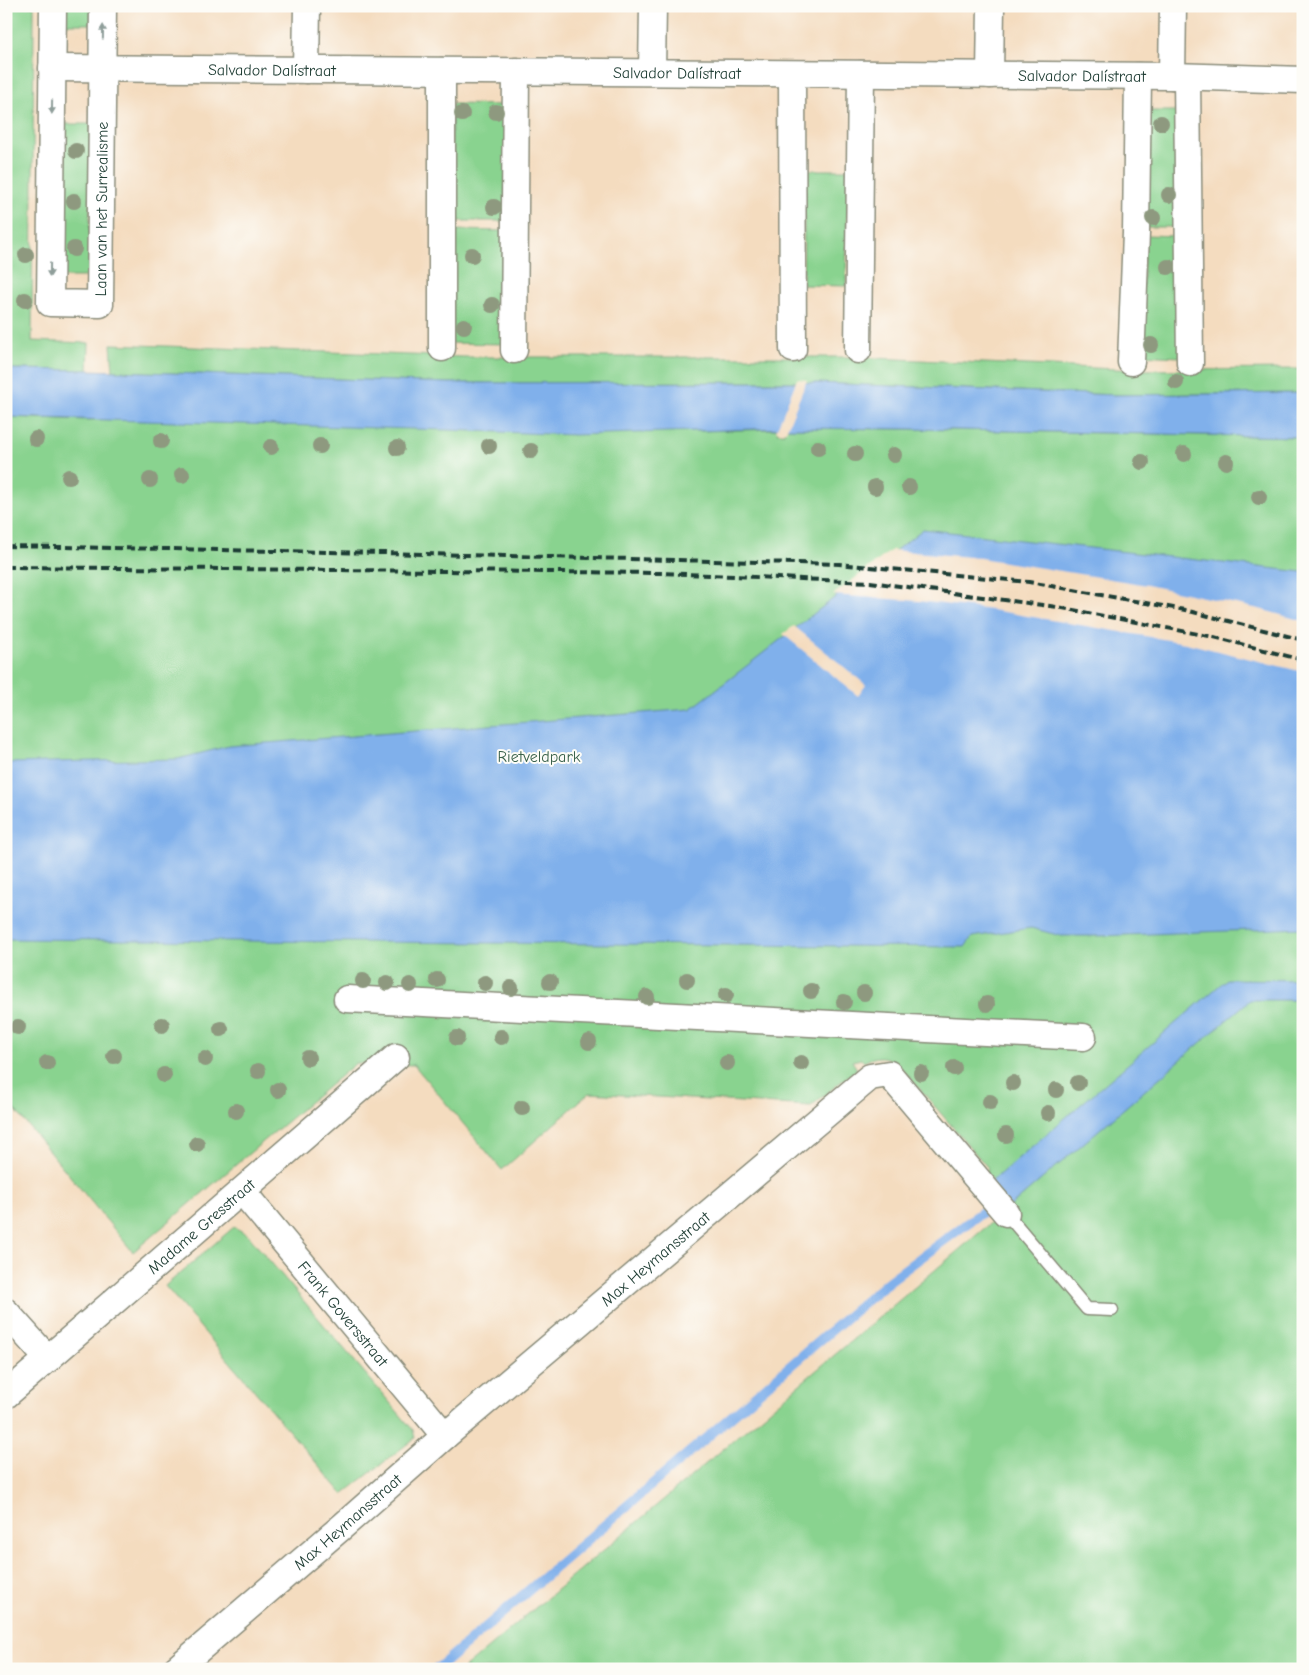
<svg xmlns="http://www.w3.org/2000/svg" width="1309" height="1675" viewBox="0 0 1309 1675" font-family="'Comic Neue',sans-serif">
	<style>
		.green { fill: #89d38f; stroke: #548862 }
		.water { fill: #80b0eb; stroke: #507690 }
		.pier { fill: #f4dcbf }
		.lines { fill: none; stroke-linecap: round; stroke-linejoin: round }
		.stream { stroke: #80b0eb; stroke-width: 10 }
		.lane-casing { stroke: #8a8c7a; stroke-width: 15 }
		.street-casing { stroke: #8a8c7a; stroke-width: 29 }
		.lane { stroke: #fff; stroke-width: 12 }
		.street { stroke: #fff; stroke-width: 26 }
		.rail { stroke: #1f3d34; stroke-width: 4; stroke-dasharray: 8 4; stroke-linecap: butt }
		.tree { fill: #8e997f }
		.oneway { fill: #8f9e9a }
		.labels { text-anchor: middle; stroke-width: 4; stroke-linejoin: round; paint-order: stroke }
		.street-label { font-size: 16px; fill: #1f3d34; stroke: #fdfcf7 }
		.park-label { font-size: 16px; fill: #3a624b; stroke: #fdfcf7 }
	</style>
	<rect width="100%" height="100%" fill="#fdfcf7"/>
	<filter id="ink" filterUnits="userSpaceOnUse"><feTurbulence type="fractalNoise" baseFrequency=".02" numOctaves="2"/><feDisplacementMap in="SourceGraphic" scale="10" xChannelSelector="R" yChannelSelector="G"/><feConvolveMatrix kernelMatrix="1 2 1 2 8 2 1 2 1" color-interpolation-filters="sRGB"/></filter>
	<filter id="wash" filterUnits="userSpaceOnUse"><feTurbulence type="fractalNoise" baseFrequency=".0096" numOctaves="4" result="noise"/><feDisplacementMap in="SourceGraphic" scale="20" xChannelSelector="R" yChannelSelector="G"/><feGaussianBlur stdDeviation="1.12" result="paint"/><feColorMatrix in="noise" values="0 0 0 0 0 0 0 0 0 0 0 0 0 0 0 0 0 1.4 0 .05"/><feComposite in="paint" operator="in"/></filter>
	<g filter="url(#wash)">
		<rect width="100%" height="100%" fill="#f4dcbf"/>
		<g class="green">
			<polygon points="6,6 34,6 32,341 89,343 88,370 6,369"/>
			<rect x="62" y="6" width="29" height="18"/>
			<polygon points="452,104 508,105 505,221 451,221"/>
			<polygon points="1146,111 1180,111 1178,227 1145,227"/>
			<polygon points="62,124 91,124 89,277 61,277"/>
			<polygon points="805,170 848,170 846,286 803,285"/>
			<polygon points="452,230 506,231 506,344 448,343"/>
			<polygon points="1145,235 1179,236 1180,357 1139,355"/>
			<polygon points="111,344 464,357 853,357 1138,370 1303,369 1303,393 1115,395 791,382 449,383 113,371"/>
			<path d="M6 417 88 420 110 419 701 431 778 429 777 433H784L786 428 910 429 1303 437V987L1251 986 993 1181 985 1172 988 1168 905 1072C892 1058 882 1052 864 1062L861 1059 852 1061 857 1069 811 1106 589 1093 502 1170 414 1065 356 1063 133 1252 6 1099Z"/>
			<polygon points="1250,999 1303,1000 1303,1669 463,1669 999,1216"/>
			<polygon points="234,1227 247,1234 413,1430 415,1438 343,1494 165,1286"/>
		</g>
		<g class="water">
			<polygon points="6,369 88,370 449,383 791,382 1115,395 1303,393 1303,437 910,429 786,428 575,435 448,430 6,417"/>
			<polygon points="923,529 1303,572 1303,928 1099,936 1061,936 1031,928 972,937 965,947 6,939 6,763 178,759 229,746 691,709"/>
			<polygon points="1227,979 1303,980 1303,1000 1250,1000 999,1216 979,1192"/>
		</g>
		<g class="pier">
			<polygon points="797,379 807,380 786,431 776,431"/>
			<polygon points="892,550 980,558 1147,585 1259,609 1303,621 1303,672 1186,643 992,610 919,601 833,595"/>
			<polygon points="794,626 866,685 858,696 783,634"/>
		</g>
		<g class="lines">
			<polyline class="stream" points="437,1669 889,1281 996,1202"/>
		</g>
	</g>
	<g filter="url(#ink)">
		<g class="lines">
			<g class="lane-casing">
				<polyline id="lane" points="1006,1213 1087,1309 1112,1310"/>
			</g>
			<g class="street-casing">
				<g id="street">
					<path id="s1" d="M53 6 50 303 100 304 103 6"/>
					<path id="s2" d="M52 68 1172 76 1303 80"/>
					<polyline points="306,70 307,6"/>
					<polyline points="652,72 653,6"/>
					<polyline points="792,74 793,349"/>
					<polyline points="990,75 991,6"/>
					<polyline points="1172,76 1173,6"/>
					<polyline points="1187,77 1190,363"/>
					<polyline points="442,348 442,71"/>
					<polyline points="514,350 516,71"/>
					<polyline points="858,350 861,74"/>
					<polyline points="1131,362 1136,233 1138,76"/>
					<polyline points="347,999 1083,1037"/>
					<path id="s3" d="M242 1191 445 1436"/>
					<polyline points="6,1312 48,1359"/>
					<path id="s4" d="M6 1395 396 1057"/>
					<path id="s5" d="M176 1669 344 1525 445 1436 870 1077 889 1074 1006 1213"/>
				</g>
			</g>
			<use href="#lane" class="lane"/>
			<use href="#street" class="street"/>
			<g class="rail">
				<polyline points="6,546 383,553 839,564 1029,582 1185,610 1303,640"/>
				<polyline points="6,567 663,573 870,582 1057,607 1214,637 1303,660"/>
			</g>
		</g>
		<g class="tree">
			<circle cx="496" cy="112" r="8"/>
			<circle cx="462" cy="114" r="8"/>
			<circle cx="1161" cy="123" r="8"/>
			<circle cx="76" cy="151" r="8"/>
			<circle cx="1169" cy="195" r="8"/>
			<circle cx="74" cy="201" r="8"/>
			<circle cx="494" cy="207" r="8"/>
			<circle cx="1153" cy="218" r="8"/>
			<circle cx="74" cy="249" r="8"/>
			<circle cx="26" cy="255" r="8"/>
			<circle cx="472" cy="255" r="8"/>
			<circle cx="1168" cy="267" r="8"/>
			<circle cx="25" cy="300" r="8"/>
			<circle cx="492" cy="305" r="8"/>
			<circle cx="464" cy="326" r="8"/>
			<circle cx="1151" cy="345" r="8"/>
			<circle cx="1176" cy="382" r="8"/>
			<circle cx="36" cy="439" r="8"/>
			<circle cx="161" cy="441" r="8"/>
			<circle cx="320" cy="446" r="8"/>
			<circle cx="489" cy="446" r="8"/>
			<circle cx="271" cy="447" r="8"/>
			<circle cx="397" cy="448" r="8"/>
			<circle cx="818" cy="448" r="8"/>
			<circle cx="531" cy="451" r="8"/>
			<circle cx="855" cy="454" r="8"/>
			<circle cx="1184" cy="454" r="8"/>
			<circle cx="894" cy="455" r="8"/>
			<circle cx="1142" cy="462" r="8"/>
			<circle cx="1226" cy="462" r="8"/>
			<circle cx="182" cy="475" r="8"/>
			<circle cx="69" cy="477" r="8"/>
			<circle cx="150" cy="480" r="8"/>
			<circle cx="875" cy="487" r="8"/>
			<circle cx="909" cy="487" r="8"/>
			<circle cx="1259" cy="497" r="8"/>
			<circle cx="437" cy="980" r="8"/>
			<circle cx="687" cy="980" r="8"/>
			<circle cx="363" cy="981" r="8"/>
			<circle cx="550" cy="982" r="8"/>
			<circle cx="387" cy="983" r="8"/>
			<circle cx="485" cy="983" r="8"/>
			<circle cx="410" cy="985" r="8"/>
			<circle cx="511" cy="988" r="8"/>
			<circle cx="811" cy="991" r="8"/>
			<circle cx="864" cy="993" r="8"/>
			<circle cx="726" cy="995" r="8"/>
			<circle cx="647" cy="997" r="8"/>
			<circle cx="844" cy="1002" r="8"/>
			<circle cx="987" cy="1004" r="8"/>
			<circle cx="162" cy="1025" r="8"/>
			<circle cx="18" cy="1027" r="8"/>
			<circle cx="221" cy="1029" r="8"/>
			<circle cx="501" cy="1037" r="8"/>
			<circle cx="457" cy="1038" r="8"/>
			<circle cx="589" cy="1042" r="8"/>
			<circle cx="114" cy="1056" r="8"/>
			<circle cx="308" cy="1058" r="8"/>
			<circle cx="205" cy="1059" r="8"/>
			<circle cx="47" cy="1063" r="8"/>
			<circle cx="727" cy="1063" r="8"/>
			<circle cx="801" cy="1063" r="8"/>
			<circle cx="954" cy="1068" r="8"/>
			<circle cx="258" cy="1071" r="8"/>
			<circle cx="921" cy="1073" r="8"/>
			<circle cx="164" cy="1075" r="8"/>
			<circle cx="1013" cy="1083" r="8"/>
			<circle cx="1078" cy="1083" r="8"/>
			<circle cx="278" cy="1090" r="8"/>
			<circle cx="1056" cy="1090" r="8"/>
			<circle cx="990" cy="1102" r="8"/>
			<circle cx="522" cy="1108" r="8"/>
			<circle cx="236" cy="1111" r="8"/>
			<circle cx="1048" cy="1113" r="8"/>
			<circle cx="1006" cy="1135" r="8"/>
			<circle cx="197" cy="1144" r="8"/>
		</g>
		<defs><path id="oneway-solid" d="M-6-.8H1V-3.2L6.5 0L1 3.2V.8H-6Z" transform="scale(1.25)"/></defs>
		<g class="oneway">
			<use href="#oneway-solid" transform="translate(103 32) rotate(-89)"/>
			<use href="#oneway-solid" transform="translate(52 107) rotate(91)"/>
			<use href="#oneway-solid" transform="translate(50 270) rotate(91)"/>
		</g>
	</g>
	<g class="labels">
		<g class="street-label">
			<text dy="6" stroke="none"><textPath href="#s2" startOffset="220">Salvador Dalístraat</textPath></text>
			<text dy="6" stroke="none"><textPath href="#s2" startOffset="625">Salvador Dalístraat</textPath></text>
			<text dy="6" stroke="none"><textPath href="#s2" startOffset="1030">Salvador Dalístraat</textPath></text>
			<text dy="6" stroke="none"><textPath href="#s1" startOffset="442">Laan van het Surrealisme</textPath></text>
			<text dy="6" stroke="none"><textPath href="#s4" startOffset="258">Madame Gresstraat</textPath></text>
			<text dy="6" stroke="none"><textPath href="#s5" startOffset="631">Max Heymansstraat</textPath></text>
			<text dy="6" stroke="none"><textPath href="#s3" startOffset="159">Frank Goversstraat</textPath></text>
			<text dy="6" stroke="none"><textPath href="#s5" startOffset="226">Max Heymansstraat</textPath></text>
		</g>
		<g class="park-label">
			<text x="539" y="762">Rietveldpark</text>
		</g>
	</g>
	<rect width="1309" height="1675" fill="none" stroke="#fdfcf7" stroke-width="25"/>
</svg>
